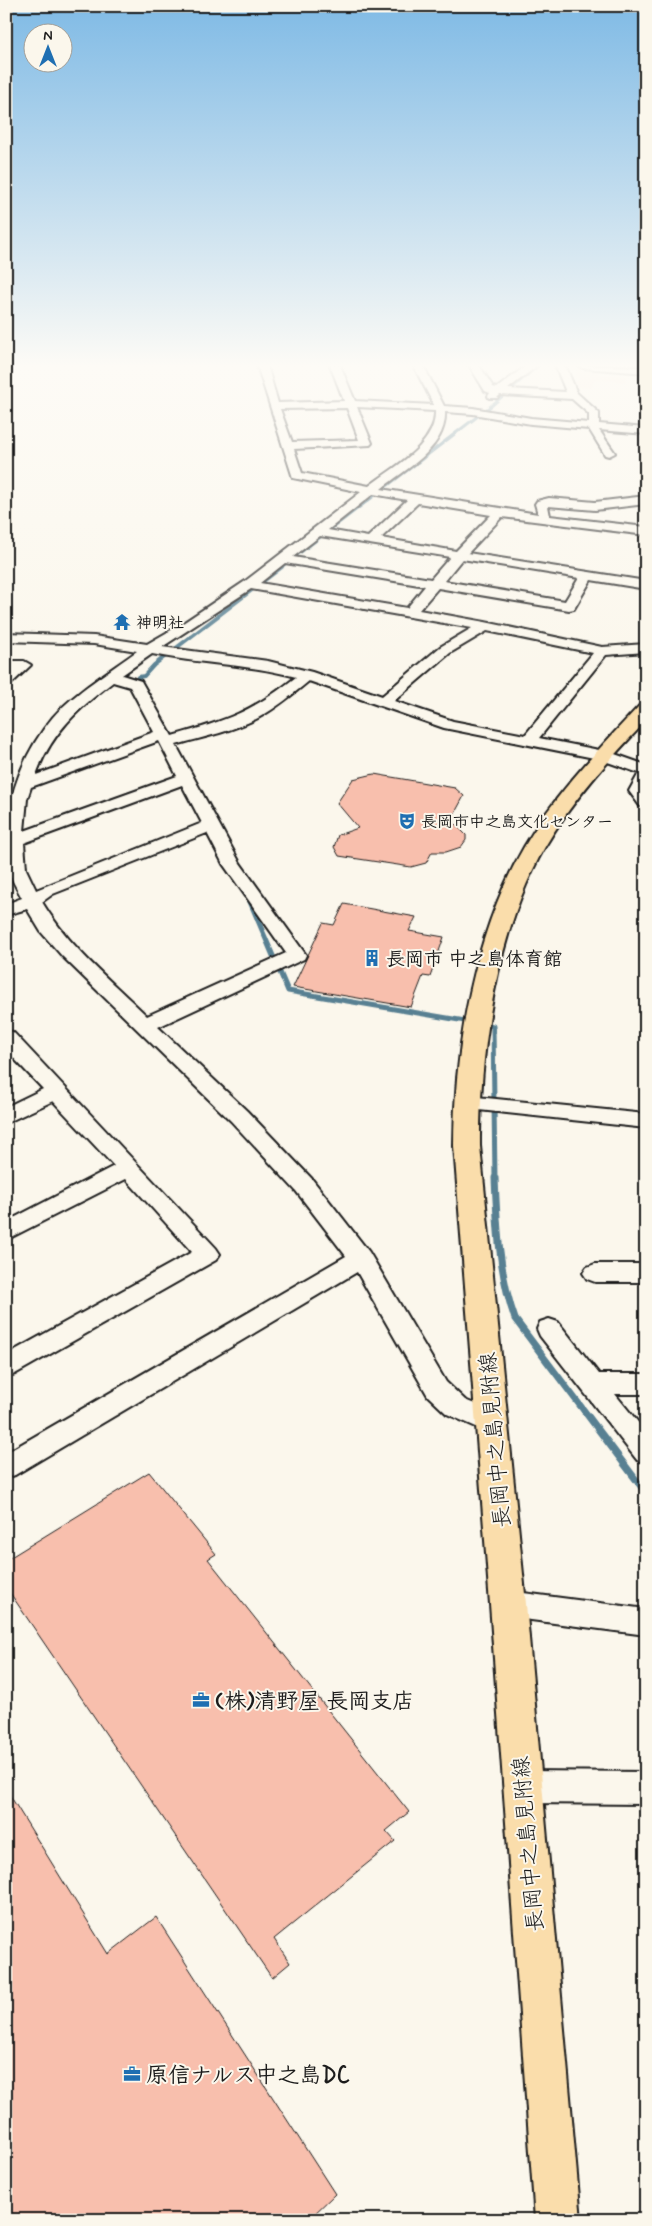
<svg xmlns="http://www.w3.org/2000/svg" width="652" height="2226" viewBox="0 0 652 2226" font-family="Mynerve,'Klee One',sans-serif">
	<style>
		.built { fill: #fae6d9 }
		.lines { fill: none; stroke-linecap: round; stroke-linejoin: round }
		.stream-far3 { stroke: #598092; stroke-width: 3 }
		.stream-far2 { stroke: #598092; stroke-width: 4 }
		.stream-far1 { stroke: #598092; stroke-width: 5 }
		.stream { stroke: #598092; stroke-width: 7 }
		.building { fill: #f8bfad; stroke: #1c1c1c }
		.minor-casing { stroke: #1c1c1c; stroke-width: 4 }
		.major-casing { stroke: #1c1c1c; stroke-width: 4 }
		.minor { fill: #fbf7ec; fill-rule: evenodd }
		.major { fill: #faddab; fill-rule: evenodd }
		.labels { text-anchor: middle; stroke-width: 4; stroke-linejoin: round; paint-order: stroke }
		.far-poi-label { font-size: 16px; font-weight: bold; fill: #1c1c1c; stroke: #fbf7ec; text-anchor: start }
		.poi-label { font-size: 19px; font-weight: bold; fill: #1c1c1c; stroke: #fbf7ec; text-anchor: start }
		.near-street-label { font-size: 22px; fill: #1c1c1c; stroke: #fbf7ec }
		.near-poi-label { font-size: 22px; font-weight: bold; fill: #1c1c1c; stroke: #fbf7ec; text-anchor: start }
	</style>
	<rect width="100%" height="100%" fill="#fbf7ec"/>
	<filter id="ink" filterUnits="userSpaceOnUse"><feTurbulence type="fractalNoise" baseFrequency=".02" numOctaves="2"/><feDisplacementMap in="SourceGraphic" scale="10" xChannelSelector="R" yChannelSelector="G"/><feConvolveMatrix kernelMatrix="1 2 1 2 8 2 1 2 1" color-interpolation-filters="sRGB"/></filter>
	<g filter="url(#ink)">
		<polygon class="built" points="580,366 600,368 598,374 627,376 625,382 595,379 591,388 577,387 578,384 575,383 580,378 575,377"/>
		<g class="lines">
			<polyline class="stream-far3" points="280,568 491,406 539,365"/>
			<polyline class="stream-far2" points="144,687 138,677 144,676 154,665 282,567"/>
			<g class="stream-far1">
				<polyline points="248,897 288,991 471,1022"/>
				<polyline points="483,1024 493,1026 495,1180"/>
			</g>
			<path class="stream" d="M495 1178C497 1226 499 1274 515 1319L646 1493"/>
		</g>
		<g class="building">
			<polygon points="374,774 455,788 464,796 451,820 466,835 466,840 461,847 446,852 432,852 426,863 411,867 339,856 334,847 338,835 358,828 337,803 353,779"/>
			<polygon points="344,904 416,917 409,931 444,937 430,977 423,976 411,1007 293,987 323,923 334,925"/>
			<polygon points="149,1472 216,1554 208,1559 409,1812 386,1831 395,1841 274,1939 290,1963 272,1978 6,1587 6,1560"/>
			<polygon points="6,1789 108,1954 156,1917 335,2194 308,2220 6,2220"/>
		</g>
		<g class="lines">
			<g class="minor-casing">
				<g id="minor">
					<path d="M257 365H267L278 403 344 401 330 365H340L355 401 434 405 413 365H423L444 406 473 408 531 418 589 423V414L572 399 500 395 497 398H489L488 396 490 393 485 391 469 365H479L493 387 497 388 527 365H538L508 389 566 392 555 365H565L577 393 599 413V424L646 428V434L599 430 615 453 609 456 605 455 589 429 531 424 473 414 445 412C447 448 405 469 381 489L538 514 535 504 537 501 549 498 595 502 646 496V504L595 510 548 506 550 516 646 527V535L502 517 468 553 646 581V589L591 580 574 609 569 610 438 588 419 610 485 622 602 647 646 644V652L606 655 539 738 609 752 646 765V807L640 806 629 791 639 773 599 759 444 728 309 681C293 694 277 708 258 718 233 731 204 737 176 745L240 863 306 955 304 959 158 1027 247 1111 312 1179 369 1252 446 1382 465 1400 501 1415 505 1423 501 1431 492 1434 447 1414 428 1396 357 1272 15 1475 6 1478V1453L346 1256 296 1191 231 1121 62 956 41 932 27 909 6 915V904L22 898C17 889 10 877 8 867 0 814 19 758 53 717 74 693 111 670 137 651L94 644 6 641V633L94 636 147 644 180 625 244 582 361 492 293 478ZM357 407 435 411C437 445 392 468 369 486L302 473 294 449 370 445 372 443ZM347 408 359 440 292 442 280 409ZM373 494 407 500 368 537 328 530ZM418 503 491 515 456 551 381 538ZM320 536 450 557 431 579 293 557ZM462 559 579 578 565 601 444 581ZM285 563 425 586 407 608 260 583ZM251 589 472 628 440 647 382 696 312 672 268 661 162 647ZM487 631 593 653 525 735 453 721 394 701 450 653ZM152 654C200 664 249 664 296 677 252 712 225 721 172 736L141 681 122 675ZM113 682 130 687 154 732 36 775C51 733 79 708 113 682ZM159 741 177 776 24 831 27 799 31 787ZM182 785 202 823 36 890 26 869 24 843ZM207 833 223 864 286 953 147 1016C110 980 69 947 42 902L53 894Z"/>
					<polygon points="578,365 646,367 646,373 583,368"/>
					<polygon points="6,661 24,661 31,665 11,684 6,685 6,673 10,669 6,669"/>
					<polygon points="6,1031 13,1032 216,1248 220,1254 216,1260 15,1374 6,1377 6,1355 192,1252 126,1179 6,1240 6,1222 114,1166 53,1101 6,1123 6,1107 43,1089 6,1050"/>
					<polygon points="467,1096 646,1114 646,1128 460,1108 456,1103 460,1098"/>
					<polygon points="595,1264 646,1264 646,1282 595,1282 587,1279 583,1273 587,1267"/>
					<polygon points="549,1319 558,1322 599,1374 646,1374 646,1394 615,1394 646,1432 646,1463 637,1460 540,1336 537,1329 540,1322"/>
					<polygon points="508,1591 646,1609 646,1635 508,1617 498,1613 494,1604 498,1595"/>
					<polygon points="523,1771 646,1772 646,1804 523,1803 512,1798 507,1787 512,1776"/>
				</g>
			</g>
			<g class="major-casing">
				<path id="major" d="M646 704V721C609 760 573 799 546 845 497 929 479 1050 480 1146L526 1604 581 2220H535L490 1604 454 1146C454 1047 474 933 524 847 555 794 598 750 639 706Z"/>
			</g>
			<use href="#minor" class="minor"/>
			<use href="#major" class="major"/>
		</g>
	</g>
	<linearGradient id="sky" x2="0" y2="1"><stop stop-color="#7fbae5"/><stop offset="0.54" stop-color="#fdfbf6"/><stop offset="1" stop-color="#fdfbf6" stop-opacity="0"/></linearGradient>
	<rect width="652" height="677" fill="url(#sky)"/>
	<defs>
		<g id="temple-bare" transform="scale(1.35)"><path d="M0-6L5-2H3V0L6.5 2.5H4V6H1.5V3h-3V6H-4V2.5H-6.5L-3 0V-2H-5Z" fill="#1f6fb2" stroke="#fbf7ec" stroke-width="2.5" paint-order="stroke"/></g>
		<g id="theatre-bare" transform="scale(1.35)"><path d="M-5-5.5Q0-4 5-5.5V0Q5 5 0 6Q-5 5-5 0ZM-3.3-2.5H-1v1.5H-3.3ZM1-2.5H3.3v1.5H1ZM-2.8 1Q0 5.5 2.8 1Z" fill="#1f6fb2" stroke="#fbf7ec" stroke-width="2.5" paint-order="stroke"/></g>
		<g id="building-bare" transform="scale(1.35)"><path d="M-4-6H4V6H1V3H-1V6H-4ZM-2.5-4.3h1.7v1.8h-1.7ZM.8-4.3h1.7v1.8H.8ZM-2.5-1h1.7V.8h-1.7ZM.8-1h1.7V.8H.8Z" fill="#1f6fb2" stroke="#fbf7ec" stroke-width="2.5" paint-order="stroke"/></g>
		<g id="office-bare" transform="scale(1.35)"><path d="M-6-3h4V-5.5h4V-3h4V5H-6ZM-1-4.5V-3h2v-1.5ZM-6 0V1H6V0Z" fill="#1f6fb2" stroke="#fbf7ec" stroke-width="2.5" paint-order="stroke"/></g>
	</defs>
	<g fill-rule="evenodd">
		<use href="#temple-bare" x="122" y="622"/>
		<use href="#theatre-bare" x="407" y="821"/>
		<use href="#building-bare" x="372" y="958"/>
		<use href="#office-bare" x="201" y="1700"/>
		<use href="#office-bare" x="132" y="2074"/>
	</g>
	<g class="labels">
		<g class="far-poi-label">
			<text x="136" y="628">神明社</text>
			<text x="421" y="827">長岡市中之島文化センター</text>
		</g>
		<g class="poi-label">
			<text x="386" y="965">長岡市 中之島体育館</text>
		</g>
		<g class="near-street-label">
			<text transform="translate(494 1440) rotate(-95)" y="8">長岡中之島見附線</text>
			<text transform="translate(527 1844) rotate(-95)" y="8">長岡中之島見附線</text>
		</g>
		<g class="near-poi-label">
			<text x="215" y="1708">(株)清野屋 長岡支店</text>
			<text x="146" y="2082">原信ナルス中之島DC</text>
		</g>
	</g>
	<rect width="652" height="2226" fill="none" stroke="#fbf7ec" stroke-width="25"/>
	<rect x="12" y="12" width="627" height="2201" fill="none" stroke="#1c1c1c" stroke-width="2" filter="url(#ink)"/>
	<g transform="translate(48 48)"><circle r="24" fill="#fbf7ec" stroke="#a29f99"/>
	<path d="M0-4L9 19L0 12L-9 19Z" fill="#1f6fb2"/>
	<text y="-8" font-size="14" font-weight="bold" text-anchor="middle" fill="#1c1c1c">N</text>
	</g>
</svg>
